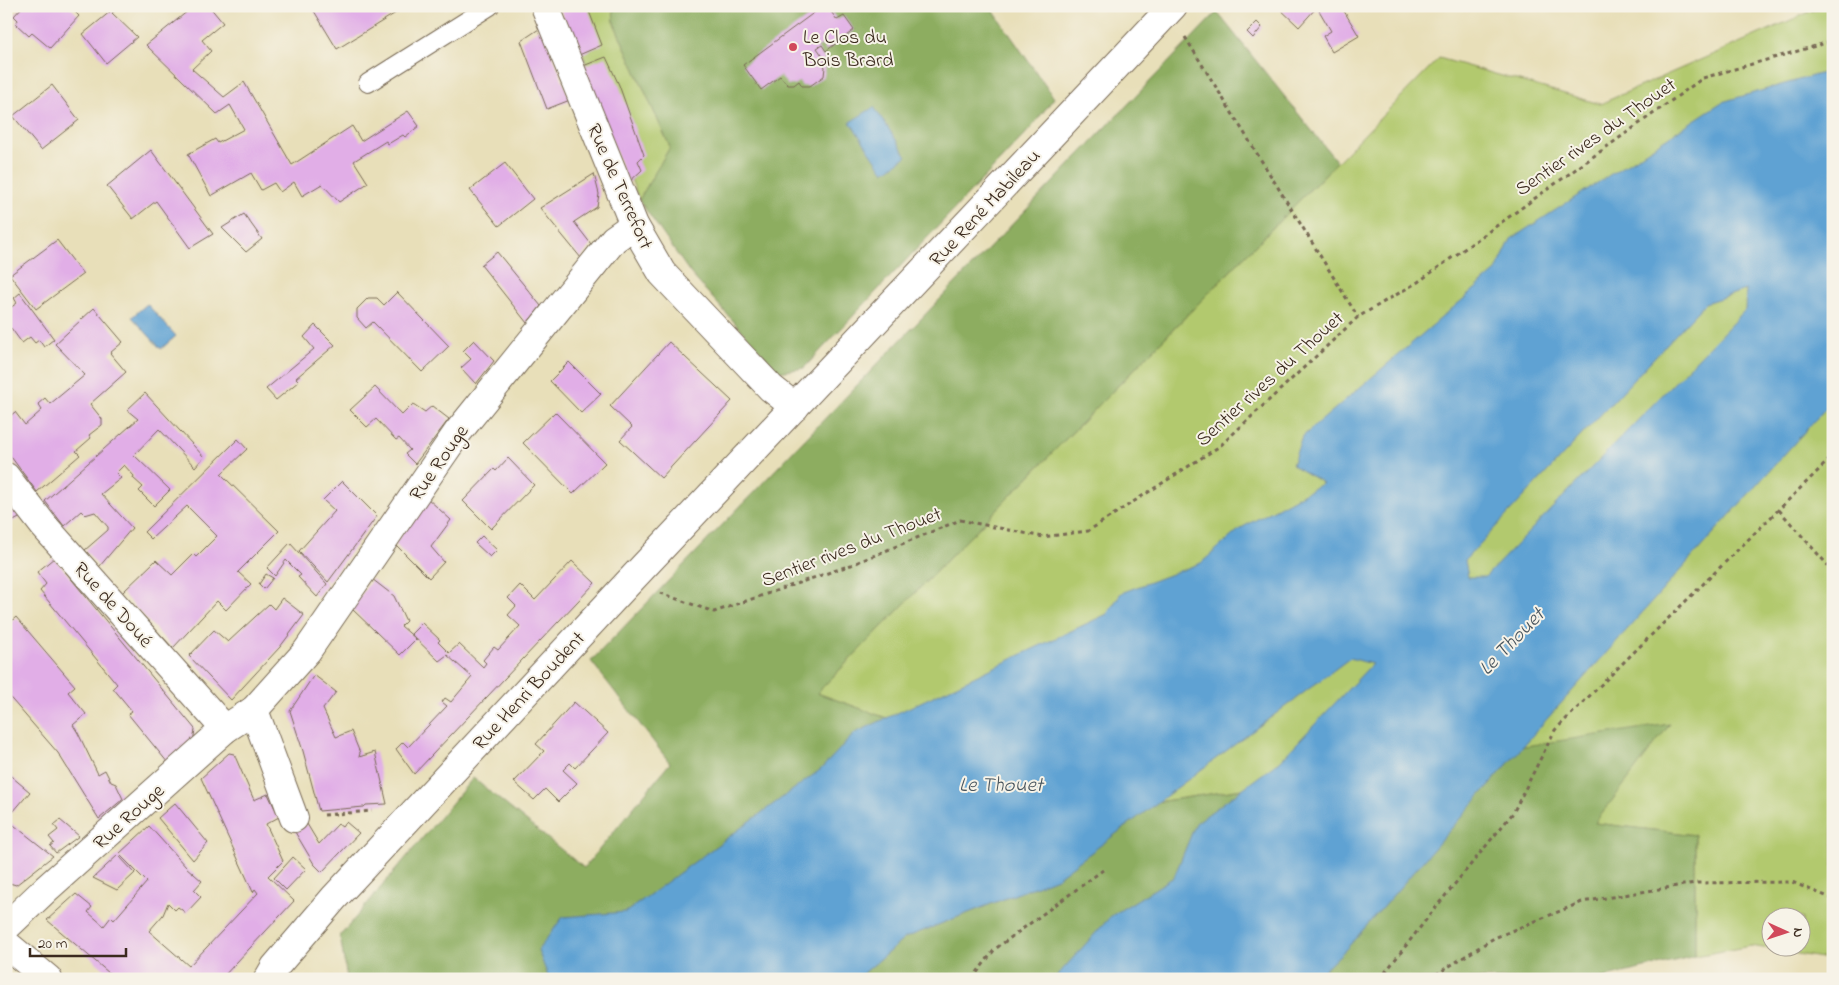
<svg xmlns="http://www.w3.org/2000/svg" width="1839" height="985" viewBox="0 0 1839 985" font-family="'Indie Flower',sans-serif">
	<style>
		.green { fill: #b2c96e; stroke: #767a46; fill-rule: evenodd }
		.forest { fill: #8dad61; stroke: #646c40 }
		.water { fill: #5ea2d3; stroke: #4c6678; fill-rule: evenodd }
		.building { fill: #e1aee7 }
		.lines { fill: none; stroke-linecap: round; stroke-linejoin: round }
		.lane-casing { stroke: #786954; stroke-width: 20 }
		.street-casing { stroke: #786954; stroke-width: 30 }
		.secondary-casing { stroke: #786954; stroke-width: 30 }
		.path { stroke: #786954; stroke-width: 3; stroke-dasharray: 4 4; stroke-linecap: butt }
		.lane { stroke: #fff; stroke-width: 18 }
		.street { stroke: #fff; stroke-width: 28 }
		.secondary { stroke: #fff; stroke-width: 28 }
		.poi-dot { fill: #d1495b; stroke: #f7f3e8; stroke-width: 2 }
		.labels { text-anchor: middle; stroke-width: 4; stroke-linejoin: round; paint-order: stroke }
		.poi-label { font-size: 20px; fill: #3b2a1e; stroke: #f7f3e8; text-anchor: start }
		.street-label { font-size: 20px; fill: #3b2a1e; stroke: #f7f3e8 }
		.water-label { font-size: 21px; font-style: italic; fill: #47545d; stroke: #f7f3e8 }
	</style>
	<rect width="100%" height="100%" fill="#f7f3e8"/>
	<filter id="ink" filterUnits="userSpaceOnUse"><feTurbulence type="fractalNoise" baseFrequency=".02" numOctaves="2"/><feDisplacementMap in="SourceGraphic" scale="10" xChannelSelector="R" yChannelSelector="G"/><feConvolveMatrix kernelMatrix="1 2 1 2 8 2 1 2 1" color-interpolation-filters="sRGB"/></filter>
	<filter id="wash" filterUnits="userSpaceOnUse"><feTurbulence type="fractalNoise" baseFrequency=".0096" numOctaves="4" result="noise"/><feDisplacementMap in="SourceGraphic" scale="20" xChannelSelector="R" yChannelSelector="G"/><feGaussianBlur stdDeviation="1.12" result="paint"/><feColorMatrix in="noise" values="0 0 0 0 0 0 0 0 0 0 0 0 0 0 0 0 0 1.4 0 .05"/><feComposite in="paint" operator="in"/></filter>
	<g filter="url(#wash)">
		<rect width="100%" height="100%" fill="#e8dfb9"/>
		<g class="green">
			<polygon points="564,6 613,6 614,23 670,147 639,200"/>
			<path d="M1823 6H1833V960L1751 946 1695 956V835L1594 823 1669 725 1131 806 817 693 1439 58 1600 104ZM1772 918H1802V948H1772Z"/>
		</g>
		<g class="forest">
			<polygon points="613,6 990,6 1054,98 1031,128 804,368 779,372 691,274 639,200 670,147 614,23"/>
			<polygon points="1217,12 1337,162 817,693 1131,806 1670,724 1595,823 1695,835 1695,956 1598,979 347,979 340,936 473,778 584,868 670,763 591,661"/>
		</g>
		<g class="water">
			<path d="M1833 70V400L1539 728 1348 947 1315 979H1054L1111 916 1174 877 1196 823 1280 761 1372 664 1350 658 1057 878 905 938 857 979H549L538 950 563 917 626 912 820 770 855 733 1107 614 1121 593 1201 563 1241 528 1323 483 1292 465 1302 437 1496 271 1511 239 1722 102ZM1746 290 1745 310 1485 577H1468L1465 560 1705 303Z"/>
			<polygon points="874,107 907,156 884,172 850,122"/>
			<polygon points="147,304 176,336 161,349 132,317"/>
		</g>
		<g id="blocks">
			<g class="building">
				<polygon points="23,6 69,6 79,16 50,48 32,33 29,36 16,24 18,20 14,16"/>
				<polygon points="105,6 120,6 112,13 137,37 106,63 83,34 111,11"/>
				<polygon points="194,6 209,6 223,23 202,40 211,51 192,69 224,97 244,82 292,165 352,126 361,141 408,111 419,126 405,137 403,135 388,144 386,141 354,161 368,183 339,202 322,184 302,196 294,182 280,192 274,183 261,190 251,173 211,196 188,154 215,139 218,143 244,129 230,105 217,114 146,45"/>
				<polygon points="311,6 407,6 337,49"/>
				<polygon points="559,6 587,6 602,45 579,55"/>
				<polygon points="823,6 827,6 837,20 844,16 854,30 826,51 822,45 817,48 826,61 823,63 825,67 824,76 810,86 802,86 799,81 794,85 788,85 780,76 761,90 743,65"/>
				<polygon points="1277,6 1341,6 1359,36 1332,52 1323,36 1331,31 1317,7 1299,27"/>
				<polygon points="1257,22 1262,27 1253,38 1247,32"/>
				<polygon points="542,27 570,100 547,109 521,41"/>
				<polygon points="606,57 619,85 644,155 638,161 642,170 628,183 583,66"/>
				<polygon points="52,85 79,120 41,150 13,116"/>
				<polygon points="151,150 213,234 190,248 156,201 133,219 107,186"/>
				<polygon points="505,163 533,199 499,226 470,190"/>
				<polygon points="594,174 599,194 597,207 574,222 591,244 581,258 540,208"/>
				<polygon points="244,214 262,239 246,252 222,228"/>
				<polygon points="57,240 83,274 36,309 10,275"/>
				<polygon points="497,252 541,306 527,323 481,265"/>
				<polygon points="397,292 449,346 422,372 373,322 366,328 357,318 357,309 368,298 377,298 384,305"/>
				<polygon points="20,293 54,339 44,347 39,340 35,343 30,337 22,343 11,328 8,331 6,328 6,311 17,303 14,298"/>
				<polygon points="94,308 123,342 110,353 126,372 90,404 102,419 102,425 89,435 91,438 76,451 80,455 37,492 6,450 6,411 10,416 15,412 25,425 42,410 38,404 45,398 50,404 85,375 55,344"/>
				<polygon points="315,325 335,345 296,378 299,381 276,400 266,389 314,349 304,337"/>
				<polygon points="474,340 494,361 476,384 461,368 471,359 463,351"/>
				<polygon points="669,342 732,401 661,478 620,440 632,427 610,406"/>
				<polygon points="569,362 601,394 581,413 550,381"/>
				<polygon points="375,387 402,415 413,404 425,412 432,406 449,419 415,464 405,454 410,450 399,438 396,440 376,419 367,427 350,410"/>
				<polygon points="145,393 204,457 195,467 159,429 134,455 170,490 154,506 139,491 143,487 133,478 134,476 124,465 116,473 121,478 101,494 132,528 99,567 85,550 108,530 108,527 95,512 85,515 81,511 64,526 45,501 138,419 127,410"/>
				<polygon points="555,412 605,463 573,494 523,443"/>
				<polygon points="238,439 247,449 221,474 279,531 238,572 251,584 226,610 217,601 173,648 122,593 156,560 172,575 193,554 196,557 217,536 187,506 151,539 144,532"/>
				<polygon points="508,458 534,485 491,529 463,501 494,469 496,471"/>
				<polygon points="342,481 377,516 328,582 299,551 335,511 323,500"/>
				<polygon points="426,497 451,520 431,547 444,562 429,578 395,544"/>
				<polygon points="6,499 21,517 6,525"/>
				<polygon points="482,536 497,550 490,557 475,543"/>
				<polygon points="290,543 327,584 317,597 298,577 301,575 286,560 275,576 267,568"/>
				<polygon points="54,558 195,729 193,743 168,763 128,714 132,711 113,688 117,684 40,591 46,584 37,572"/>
				<polygon points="572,561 595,583 414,774 396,749 403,742 408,747 447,706 442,702 445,698 451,702 472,677 447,655 439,661 411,634 422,623 440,640 438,642 449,653 459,644 483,667 486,663 483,660 494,647 498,650 520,626 508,615 516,606 508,598 520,585 535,600"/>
				<polygon points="266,574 273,578 264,589 259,584"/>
				<polygon points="372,579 394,596 406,621 401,626 416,639 400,655 352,609"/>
				<polygon points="282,598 304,615 280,647 231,700 189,656 214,630 228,642 269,604 274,609"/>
				<polygon points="16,617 75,686 68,692 86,714 73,725 78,733 98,774 105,770 111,782 116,784 123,799 99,819 58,753 6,693 6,626"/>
				<polygon points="314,675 336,692 323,709 336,737 351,731 360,753 359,757 375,752 387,804 366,805 364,807 319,811 303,751 290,711"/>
				<polygon points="574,702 608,733 575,768 570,763 563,770 577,783 558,802 545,789 534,800 514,782 544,751 536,744"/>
				<polygon points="229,753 234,754 254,800 268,794 279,817 266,824 283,861 268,876 294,901 221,979 116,979 47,920 76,894 92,907 88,912 104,926 111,917 114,920 147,882 119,854 149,826 186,867 202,881 194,890 201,897 186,913 178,907 175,910 168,903 163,915 149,931 189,966 258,893 255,889 253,892 201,778"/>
				<polygon points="6,772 30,792 13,812 6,806"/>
				<polygon points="175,803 208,843 193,860 158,818"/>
				<polygon points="60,820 79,836 56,853 50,846 54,843 49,837 58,830 54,825"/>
				<polygon points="10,822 53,856 16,885 6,882 6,827"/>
				<polygon points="346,822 359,833 322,872 314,864 295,832 307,824 319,844 338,824 342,827"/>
				<polygon points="118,855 135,873 117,890 93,878"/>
				<polygon points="293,857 306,869 286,890 274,878"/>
			</g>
		</g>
	</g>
	<g filter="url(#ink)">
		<use href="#blocks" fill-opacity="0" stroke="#786954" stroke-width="1"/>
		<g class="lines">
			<g class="lane-casing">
				<polyline id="lane" points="368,83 490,6"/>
			</g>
			<g class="street-casing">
				<g id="street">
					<polyline points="545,6 634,225 662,273 771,388 795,407"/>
					<polyline points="6,477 44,526 225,729"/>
					<polyline points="254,710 294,818"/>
					<polyline points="6,927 46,889 225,729 254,710 307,651 458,432 614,239 634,225"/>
				</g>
			</g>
			<g class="secondary-casing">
				<g id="secondary">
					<polyline points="6,944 48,979"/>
					<polyline points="268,979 275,967 334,898 629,582 1173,6"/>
				</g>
			</g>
			<g class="path">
				<polyline points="1185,37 1358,317"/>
				<polyline points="1779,510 1833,571"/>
				<polyline points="660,593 714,612 851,565 960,520 1043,537 1088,531 1220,446 1358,317 1418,282 1703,78 1833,41"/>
				<polyline points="324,815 372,811"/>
				<polyline points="972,979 995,949 1103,870"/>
				<polyline points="1380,979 1436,907 1513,813 1555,730 1833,456"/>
				<polyline points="1429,979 1494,938 1582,902 1695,883 1792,882 1833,899"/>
			</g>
			<use href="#lane" class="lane"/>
			<use href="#street" class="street"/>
			<use href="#secondary" class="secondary"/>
		</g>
	</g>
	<circle class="poi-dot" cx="793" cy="47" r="5"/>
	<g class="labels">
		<g class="poi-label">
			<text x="803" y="43">Le Clos du<tspan x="803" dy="23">Bois Brard</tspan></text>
		</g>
		<g class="street-label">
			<text transform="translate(1595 136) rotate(-35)" y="7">Sentier rives du Thouet</text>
			<text transform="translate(621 186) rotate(66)" y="7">Rue de Terrefort</text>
			<text transform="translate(984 207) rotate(-47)" y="7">Rue René Mabileau</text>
			<text transform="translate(1269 378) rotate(-42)" y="7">Sentier rives du Thouet</text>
			<text transform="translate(438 462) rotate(-55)" y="7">Rue Rouge</text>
			<text transform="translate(851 546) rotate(-21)" y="7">Sentier rives du Thouet</text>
			<text transform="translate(114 604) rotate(48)" y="7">Rue de Doué</text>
			<text transform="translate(528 690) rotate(-47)" y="7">Rue Henri Boudent</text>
			<text transform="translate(128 816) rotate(-42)" y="7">Rue Rouge</text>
		</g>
		<g class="water-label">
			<text transform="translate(1511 641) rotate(-46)" y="7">Le Thouet</text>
			<text x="1001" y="791">Le Thouet</text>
		</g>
	</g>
	<rect width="1839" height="985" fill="none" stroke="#f7f3e8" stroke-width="25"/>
	<g transform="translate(1786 932) rotate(93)"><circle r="24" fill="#f7f3e8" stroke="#aca397"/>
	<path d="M0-4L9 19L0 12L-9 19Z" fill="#d1495b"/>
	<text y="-8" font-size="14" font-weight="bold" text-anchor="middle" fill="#3b2a1e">N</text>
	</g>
	<path d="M30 948v8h96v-8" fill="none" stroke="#3b2a1e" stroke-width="2.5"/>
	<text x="38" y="948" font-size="15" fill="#3b2a1e" stroke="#f7f3e8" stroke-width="4" paint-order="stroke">20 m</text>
</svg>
